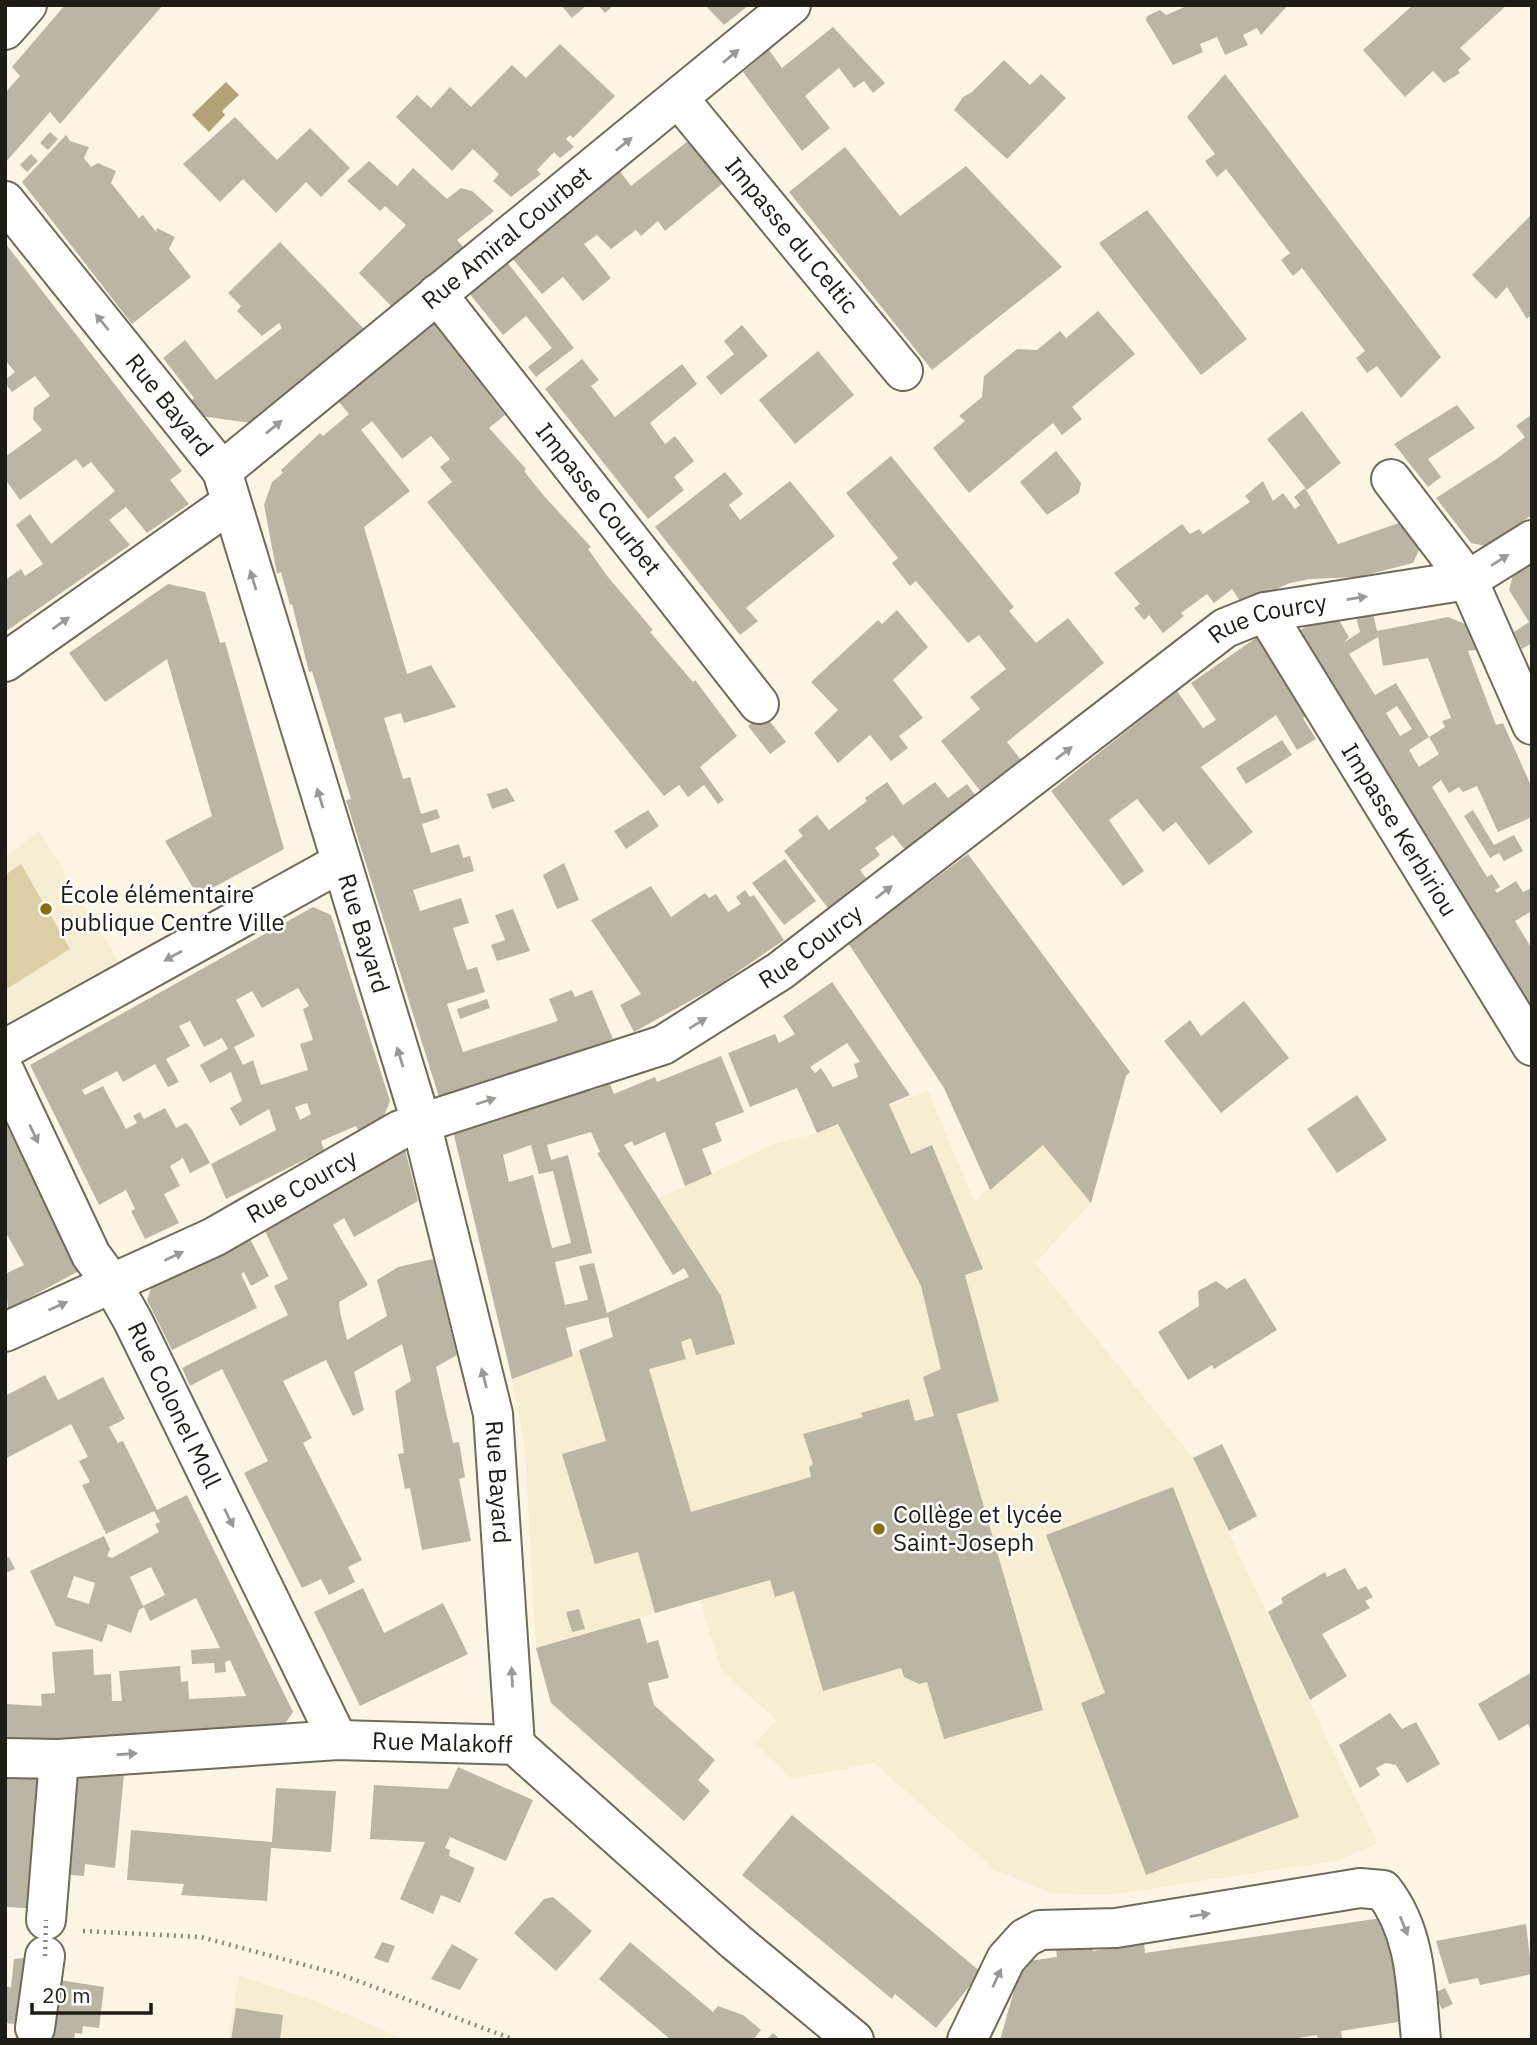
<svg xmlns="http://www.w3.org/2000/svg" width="1537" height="2045" viewBox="0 0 1537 2045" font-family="'IBM Plex Sans',sans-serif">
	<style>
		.built { fill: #f6edd3 }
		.green { fill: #ddcea6 }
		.water { fill: #b2a276 }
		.building { fill: #bbb5a4; fill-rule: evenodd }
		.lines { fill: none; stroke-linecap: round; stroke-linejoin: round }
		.minor-casing { stroke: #706a5a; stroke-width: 42 }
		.path { stroke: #8c877c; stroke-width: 4.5; stroke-dasharray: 2 5; stroke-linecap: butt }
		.minor { stroke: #fff; stroke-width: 38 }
		.path-bridge { stroke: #8c877c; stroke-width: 4.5; stroke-dasharray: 2 5; stroke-linecap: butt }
		.oneway { fill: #9a9996 }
		.poi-dot { fill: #8a6e0e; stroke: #fff; stroke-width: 2.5 }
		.labels { text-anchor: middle; stroke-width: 5; stroke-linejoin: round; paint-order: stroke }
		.street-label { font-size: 24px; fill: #1e1c16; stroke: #fff }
		.poi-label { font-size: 24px; fill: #1e1c16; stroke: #fff; text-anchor: start }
	</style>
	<rect width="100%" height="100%" fill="#fcf5e4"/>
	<g class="built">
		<polygon points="39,831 118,961 5,1025 5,857"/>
		<polygon points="1126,1076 1091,1203 1035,1263 1193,1458 1377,1843 1340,1860 1108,1895 1051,1893 995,1870 874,1763 792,1779 755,1743 777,1720 722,1672 700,1600 536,1648 525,1448 512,1379 573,1356 579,1350 648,1322 721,1296 659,1199 771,1145 817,1133 928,1091 974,1201"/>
		<polygon points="239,1976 310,1999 407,2040 228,2040"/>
	</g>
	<polygon class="green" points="21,864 70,949 5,990 5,875"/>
	<polygon class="water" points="226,82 239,95 222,111 225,115 209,132 192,115"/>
	<g class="building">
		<polygon points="65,5 163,5 60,124 50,112 5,163 5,93 20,76 12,67"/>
		<polygon points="561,5 587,5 572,18"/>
		<polygon points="598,5 614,5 605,13"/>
		<polygon points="705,5 749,5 724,25"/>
		<polygon points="1189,5 1288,5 1261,35 1257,28 1243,35 1248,45 1225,55 1217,37 1200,44 1203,52 1173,65 1146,20 1147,16 1160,10 1166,15"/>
		<polygon points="1413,5 1507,5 1460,48 1471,59 1458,70 1460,73 1444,83 1433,71 1405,97 1363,50"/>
		<polygon points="833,27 885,83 873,93 864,81 854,88 839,68 805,96 830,128 802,151 743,72 769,50 782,68"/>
		<polygon points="560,44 615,96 573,138 570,135 566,139 574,147 560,158 554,152 537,170 541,174 511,197 493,181 499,174 473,149 452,171 396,117 417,95 431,108 450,87 471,107 512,65 526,78"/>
		<polygon points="1004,60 1030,85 1041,74 1066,98 1007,159 954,110 963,97 972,92"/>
		<polygon points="1225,74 1441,357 1401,398 1377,366 1367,373 1356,358 1365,351 1302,268 1293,276 1281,260 1290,253 1226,169 1217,177 1205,161 1215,154 1187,117"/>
		<polygon points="235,117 277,160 310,128 350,168 321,197 306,182 276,213 243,179 220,202 183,164"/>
		<polygon points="50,132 58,139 48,150 40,143"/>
		<polygon points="66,135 70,141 89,147 84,158 91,167 98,163 116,171 111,183 139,218 143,215 156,232 157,228 175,237 169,249 191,277 132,324 22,182"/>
		<polygon points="688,141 722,184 665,231 658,221 641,236 636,230 611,249 597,235 584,244 611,278 583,301 563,277 542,294 512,258 619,170 631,186"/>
		<polygon points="845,147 900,216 966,166 1062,267 932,370 789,192"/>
		<polygon points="31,154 38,161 27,172 20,165"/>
		<polygon points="369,161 397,186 413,168 447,199 461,188 472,191 494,211 457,240 465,249 392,307 359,273 406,225 385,206 380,211 347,181"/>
		<polygon points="1147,210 1247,339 1201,375 1099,243"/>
		<polygon points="1532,214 1532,314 1527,319 1507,287 1496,299 1472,275"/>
		<polygon points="280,242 365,330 251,423 200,416 189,402 194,398 163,358 185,340 216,380 282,328 279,323 262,336 237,311 241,306 228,293"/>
		<polygon points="5,243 182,471 170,480 189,504 147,533 126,507 109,520 130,545 5,632 5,580 21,569 25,576 43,564 16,525 30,514 51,544 115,491 91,462 83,468 76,459 20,500 5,479 5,457 42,430 33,419 34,408 50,396 35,376 12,392 5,383 5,380 15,372 5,360"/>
		<polygon points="507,262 574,348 536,377 528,367 552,348 526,316 503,335 469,293"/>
		<polygon points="1098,311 1135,354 1072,407 1082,419 1062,435 1053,423 969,493 933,448 965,421 959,416 982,397 984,376 1017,349 1037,350 1060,331 1066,338"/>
		<polygon points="433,322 505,415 489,428 526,469 524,471 544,496 591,547 588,549 608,577 653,630 650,632 693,682 695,680 737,736 700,767 724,800 718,804 704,785 688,797 679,785 664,796 427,502 452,482 440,467 450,459 431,436 402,459 372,421 361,430 410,491 364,527 407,674 431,665 456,707 404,723 401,713 384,718 403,779 410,777 421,814 437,809 440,818 422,824 431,853 459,844 463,858 470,856 474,871 413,890 420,911 461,898 469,923 453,928 467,970 477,967 485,992 447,1004 463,1052 558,1021 549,999 572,990 575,997 592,990 613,1039 439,1097 346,800 351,799 312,671 309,672 292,604 290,605 281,572 277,574 264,505 272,482 283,473 281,470 320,433 323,436 349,414 338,401"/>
		<polygon points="742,325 768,356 721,395 706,377 734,354 724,341"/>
		<polygon points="818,351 854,395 795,444 759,400"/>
		<polygon points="582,359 599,380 591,386 615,417 682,364 697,384 650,423 665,444 675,436 694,461 674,477 684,490 648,519 545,389"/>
		<polygon points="1457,405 1475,428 1428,459 1441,477 1428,487 1394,444"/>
		<polygon points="1302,411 1341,463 1307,490 1267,439"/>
		<polygon points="1532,414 1532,515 1485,546 1471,543 1436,498 1498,458 1525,437 1516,426"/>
		<polygon points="1056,451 1081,483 1079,493 1047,515 1020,482"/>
		<polygon points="891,456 1014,607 1009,611 1036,643 1068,618 1104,663 1007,742 1022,761 981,792 941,741 980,709 970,697 1006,669 979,635 968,643 916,581 910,586 892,563 898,558 846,493"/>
		<polygon points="725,472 743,494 729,505 740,520 790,481 835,536 746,608 758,621 740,635 655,527"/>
		<polygon points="1263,481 1273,501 1283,493 1295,509 1300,505 1294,497 1305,488 1338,544 1402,522 1419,550 1413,563 1358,577 1310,579 1290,583 1242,604 1232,589 1214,603 1207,594 1181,613 1184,616 1163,633 1149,615 1144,620 1134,608 1140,604 1114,573 1182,524 1190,534 1199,529 1203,534 1250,502 1245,496"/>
		<polygon points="1532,560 1532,643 1522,649 1514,632 1529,622 1509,590 1514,571"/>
		<polygon points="168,584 205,592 220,643 225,642 284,849 198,896 165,841 212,816 167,659 105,702 69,653"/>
		<polygon points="897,610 928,647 893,680 923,718 899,736 908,748 891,761 870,735 838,763 814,733 838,710 811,682 878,620 882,624"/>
		<path d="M1355 613H1373L1377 631 1448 617 1473 627 1482 649 1468 651 1496 725 1503 723 1532 788V817L1498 832 1477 786 1463 792 1459 787 1449 793 1441 780 1432 787 1487 877 1492 874 1500 887 1495 890 1497 893 1516 881 1523 892 1532 888V911L1515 921 1532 949V1019L1294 634 1325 615 1337 617 1349 637 1343 643 1360 632ZM1378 637 1383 666 1428 658 1451 718 1442 721 1445 727 1429 737 1439 754 1419 767 1409 750 1429 737 1396 683 1375 695 1349 654ZM1397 706 1412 729 1400 736 1386 713Z"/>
		<polygon points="1263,633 1309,714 1303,718 1316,739 1297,750 1276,715 1201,767 1253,832 1209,865 1176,822 1163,832 1137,799 1109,820 1144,871 1123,886 1051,791 1177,691 1203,728 1216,720 1191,683"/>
		<polygon points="764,714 786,742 770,754 748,726"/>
		<polygon points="1282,740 1292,755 1246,784 1236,768"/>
		<polygon points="887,782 903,805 935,782 948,798 967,784 976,796 905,850 893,835 875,848 880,855 860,870 866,878 828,908 784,851 803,836 798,830 817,815 829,830 867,801 865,798"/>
		<polygon points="507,788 515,801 492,809 487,794"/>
		<polygon points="648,810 659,826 626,849 614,831"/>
		<polygon points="1473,810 1494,845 1514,835 1523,851 1504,861 1499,853 1490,858 1464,816"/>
		<polygon points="968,854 1130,1072 1126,1076 1091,1203 1043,1145 990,1190 944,1088 848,943"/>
		<polygon points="785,859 816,901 784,925 752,883"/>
		<polygon points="564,863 579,900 557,909 543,875"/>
		<polygon points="651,886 671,917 705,893 709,898 716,894 728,912 741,904 736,897 745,890 750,897 754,895 784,940 717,986 634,1032 620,1005 641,994 591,920"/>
		<path d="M313 907 331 915 390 1101 384 1116 358 1130 356 1126 321 1141 324 1150 226 1199 211 1164 276 1130 269 1109 240 1126 230 1108 242 1101 231 1072 210 1083 200 1065 228 1049 222 1038 204 1047 190 1021 179 1026 190 1046 166 1059 179 1082 168 1087 155 1064 123 1082 117 1071 82 1090 85 1095 103 1086 126 1129 137 1123 133 1116 140 1112 144 1119 165 1108 176 1128 186 1123 191 1128 210 1163 190 1173 183 1158 170 1166 180 1186 164 1194 179 1223 145 1239 131 1211 135 1209 126 1190 99 1205 30 1065ZM298 988 309 1006 303 1009 313 1040 300 1044 308 1070 261 1085 253 1060 243 1065 234 1047 255 1036 236 1000 252 991 262 1008ZM307 1103 311 1114 300 1120 295 1107Z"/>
		<polygon points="513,909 530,951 497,961 491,945 505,940 495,915"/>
		<path d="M832 982 910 1095 889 1104 911 1154 932 1145 983 1269 965 1275 999 1401 957 1414 1043 1710 944 1739 927 1682 919 1684 904 1677 901 1668 823 1691 794 1591 775 1597 770 1580 655 1613 638 1552 595 1564 562 1454 606 1441 579 1350 613 1337 608 1317 566 1328 573 1356 512 1379 453 1131 590 1087 591 1091 610 1084 614 1094 655 1077 657 1082 721 1056 744 1112 715 1123 722 1141 702 1149 712 1174 685 1186 665 1132 634 1146 632 1141 624 1145 721 1296 735 1344 696 1355 691 1338 681 1342 686 1359 649 1369 691 1512 811 1477 809 1467 813 1464 803 1434 863 1417 861 1413 909 1399 915 1421 934 1416 923 1377 941 1369 921 1286 838 1124 817 1133 797 1088 750 1107 728 1053 775 1034 779 1043 795 1034 783 1016ZM847 1043 860 1062 854 1064 858 1077 833 1087 821 1068 815 1073 810 1067ZM591 1132 600 1152 597 1153 673 1275 684 1268 689 1277 607 1313 594 1263 579 1266 588 1300 565 1305 555 1262 592 1253 568 1155 551 1160 547 1145ZM531 1145 539 1174 553 1171 571 1243 552 1248 533 1175 509 1182 503 1155Z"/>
		<polygon points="487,999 490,1008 460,1019 457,1009"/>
		<polygon points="1244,1001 1289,1058 1221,1113 1164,1041 1190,1020 1201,1036"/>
		<polygon points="1357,1095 1387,1140 1337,1173 1307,1129"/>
		<polygon points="5,1122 79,1271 8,1309 5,1274 24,1265 5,1231"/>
		<polygon points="404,1145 418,1201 354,1237 344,1218 333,1225 368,1285 339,1302 340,1312 347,1340 387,1316 377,1280 398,1267 433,1259 457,1355 436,1367 453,1443 459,1442 465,1477 459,1479 471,1541 422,1550 410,1488 405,1489 398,1454 404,1453 395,1391 411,1381 402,1344 354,1372 364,1410 353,1416 326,1360 283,1381 312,1438 303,1443 362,1560 348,1567 355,1582 329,1595 321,1579 302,1588 244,1473 268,1461 222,1369 190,1386 182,1368 288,1315 274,1286 288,1279 263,1227"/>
		<polygon points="248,1235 269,1276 251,1286 244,1272 241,1274 257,1308 172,1350 147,1300 153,1283"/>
		<polygon points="1245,1278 1277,1330 1214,1369 1212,1365 1188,1380 1158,1332 1199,1306 1198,1291 1216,1281 1227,1289"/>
		<path d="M45 1375 58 1400 103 1377 125 1419 109 1427 118 1443 123 1441 157 1510 187 1495 293 1712 283 1727 44 1742 5 1740V1704L42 1706 41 1694 55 1693 52 1652 93 1649 94 1675 111 1674 112 1701H122L119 1671 180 1666 181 1682 188 1681 189 1699 246 1696 230 1660 225 1662 226 1672 215 1673 214 1663 192 1664 191 1650 220 1648 196 1598 150 1621 144 1607 139 1610 131 1633 108 1624 102 1642 56 1626 30 1571 104 1536 110 1549 107 1556 112 1558 159 1532 155 1524 160 1522 154 1511 106 1534 82 1485 90 1482 79 1461 88 1457 71 1424 5 1459V1396ZM151 1567 165 1595 143 1606 130 1577ZM74 1576 95 1583 89 1604 67 1597Z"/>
		<polygon points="1222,1444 1257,1516 1229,1531 1193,1458"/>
		<polygon points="1173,1487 1299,1817 1146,1875 1081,1703 1105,1693 1046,1535"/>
		<polygon points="9,1557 15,1569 5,1573 5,1558"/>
		<polygon points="1345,1568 1358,1590 1366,1586 1373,1597 1365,1601 1370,1608 1322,1634 1347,1676 1310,1700 1268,1612 1283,1603 1281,1598 1325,1572 1327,1577"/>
		<polygon points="363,1588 384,1633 443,1603 468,1654 360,1706 314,1612"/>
		<polygon points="579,1609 585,1629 572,1632 566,1612"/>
		<polygon points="640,1618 647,1643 658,1640 669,1678 648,1683 654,1705 715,1760 698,1780 710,1791 684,1821 551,1703 536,1648"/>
		<polygon points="1532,1672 1532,1731 1528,1724 1499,1741 1478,1704"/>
		<polygon points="1390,1713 1402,1729 1416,1722 1440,1764 1407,1783 1396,1765 1386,1763 1376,1768 1380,1775 1360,1788 1339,1745"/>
		<polygon points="458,1767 533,1800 506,1861 450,1837 445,1848 450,1850 449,1856 475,1868 460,1903 441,1895 433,1914 400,1899 425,1842 370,1839 374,1785 448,1789"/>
		<polygon points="124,1774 115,1868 85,1864 84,1876 59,1874 70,1776"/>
		<polygon points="5,1776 47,1778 37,1918 26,1917 26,1908 5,1907"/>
		<polygon points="276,1788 336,1791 331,1852 271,1848 267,1901 181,1895 184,1884 127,1880 131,1830 272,1842"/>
		<polygon points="792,1815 981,1972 936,2028 895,1994 892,1999 742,1875"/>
		<polygon points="553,1897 592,1931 556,1971 514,1933 544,1899"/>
		<polygon points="1388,1917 1404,2021 1341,2031 1342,2038 1332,2040 1318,2040 1317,2035 1287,2040 1000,2040 1022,1962 1057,1957 1056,1948 1091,1943 1093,1951 1144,1943 1145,1953"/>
		<polygon points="1526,1924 1532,1974 1480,1985 1478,1978 1449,1984 1436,1941"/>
		<polygon points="382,1942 395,1946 388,1963 374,1958"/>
		<polygon points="630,1942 713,2012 718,2006 743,2015 761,2030 753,2040 671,2040 599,1979"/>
		<polygon points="452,1944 478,1959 460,1990 431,1979"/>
		<polygon points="33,1957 27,2025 5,2023 5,1987 11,1987 14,1959"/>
		<polygon points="53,1979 104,1987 99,2028 83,2026 82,2034 75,2033 74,2040 41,2040"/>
		<polygon points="1445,1988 1453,2004 1442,2009 1434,1993"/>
		<polygon points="236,2008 283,2015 280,2040 231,2040"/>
		<polygon points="773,2033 781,2040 766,2040"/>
	</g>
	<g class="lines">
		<g class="minor-casing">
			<g id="minor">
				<polyline points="5,30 27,5"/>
				<path id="s1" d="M679 99 903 371"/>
				<path id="s2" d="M5 201 222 471 421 1122 493 1414 515 1745"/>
				<path id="s3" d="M437 294 759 704"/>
				<path id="s4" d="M222 471 791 5"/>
				<polyline points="1391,479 1468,580 1532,725"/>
				<path id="s5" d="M1265 612 1532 1046"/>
				<polyline points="5,662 229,504"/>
				<polyline points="5,1049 340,863"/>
				<path id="s6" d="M5 1072 91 1255 111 1282 133 1321 338 1740"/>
				<path id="s7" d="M5 1332 214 1237 400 1130 663 1045 780 971 1225 628 1265 612 1468 580 1532 540"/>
				<path id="s8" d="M5 1758 59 1759 338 1740 515 1745 736 1942 854 2040"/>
				<polyline points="46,1920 59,1759"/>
				<polyline points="35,2028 45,1956"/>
				<path d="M967 2040 1006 1959 1025 1938 1040 1930 1116 1928 1360 1888 1383 1890C1417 1933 1416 1988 1421 2040"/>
			</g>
		</g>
		<polyline class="path" points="83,1931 201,1937 342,1975 515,2040"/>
		<use href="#minor" class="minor"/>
		<polyline class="path-bridge" points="45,1956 46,1920"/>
	</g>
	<defs><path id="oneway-solid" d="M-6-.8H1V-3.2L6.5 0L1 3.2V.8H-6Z" transform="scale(1.75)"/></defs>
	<g class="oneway">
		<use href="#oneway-solid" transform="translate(731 56) rotate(-40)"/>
		<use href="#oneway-solid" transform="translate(624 144) rotate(-39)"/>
		<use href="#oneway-solid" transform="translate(102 322) rotate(-129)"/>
		<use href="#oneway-solid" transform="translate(274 427) rotate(-39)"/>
		<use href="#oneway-solid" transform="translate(1500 560) rotate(-32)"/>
		<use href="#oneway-solid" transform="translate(253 580) rotate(-107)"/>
		<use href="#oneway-solid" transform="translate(1357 598) rotate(-9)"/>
		<use href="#oneway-solid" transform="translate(61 623) rotate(-35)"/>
		<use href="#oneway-solid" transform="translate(1064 753) rotate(-38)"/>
		<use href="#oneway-solid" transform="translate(320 798) rotate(-107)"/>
		<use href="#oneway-solid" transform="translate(884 892) rotate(-37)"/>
		<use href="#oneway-solid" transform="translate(173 956) rotate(151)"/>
		<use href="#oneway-solid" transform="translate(698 1023) rotate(-32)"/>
		<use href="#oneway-solid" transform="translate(400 1057) rotate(-107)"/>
		<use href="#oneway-solid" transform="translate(486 1101) rotate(-18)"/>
		<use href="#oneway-solid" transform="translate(34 1134) rotate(65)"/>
		<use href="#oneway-solid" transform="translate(174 1256) rotate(-25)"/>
		<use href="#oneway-solid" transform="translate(58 1306) rotate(-24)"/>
		<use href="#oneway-solid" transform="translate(484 1378) rotate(-104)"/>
		<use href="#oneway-solid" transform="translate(229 1518) rotate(64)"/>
		<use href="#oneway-solid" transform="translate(512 1677) rotate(-93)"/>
		<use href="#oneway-solid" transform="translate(127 1754) rotate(-4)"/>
		<use href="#oneway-solid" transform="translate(1200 1915) rotate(-9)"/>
		<use href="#oneway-solid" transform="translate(1404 1926) rotate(68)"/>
		<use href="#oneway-solid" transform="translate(997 1978) rotate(-65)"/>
	</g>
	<g class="poi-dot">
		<circle cx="46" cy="909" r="7"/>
		<circle cx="879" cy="1529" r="7"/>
	</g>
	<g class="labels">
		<g class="street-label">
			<text dy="8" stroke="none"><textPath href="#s1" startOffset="177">Impasse du Celtic</textPath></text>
			<text dy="8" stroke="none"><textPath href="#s4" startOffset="368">Rue Amiral Courbet</textPath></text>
			<text dy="8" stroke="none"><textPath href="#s2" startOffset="262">Rue Bayard</textPath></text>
			<text dy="8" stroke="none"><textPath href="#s3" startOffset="261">Impasse Courbet</textPath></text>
			<text dy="8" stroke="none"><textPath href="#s7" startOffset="1465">Rue Courcy</textPath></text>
			<text dy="8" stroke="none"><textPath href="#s5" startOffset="256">Impasse Kerbiriou</textPath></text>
			<text dy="8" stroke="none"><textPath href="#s2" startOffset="830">Rue Bayard</textPath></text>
			<text dy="8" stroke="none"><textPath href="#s7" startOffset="898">Rue Courcy</textPath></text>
			<text dy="8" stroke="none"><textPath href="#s7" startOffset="331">Rue Courcy</textPath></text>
			<text dy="8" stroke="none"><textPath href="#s6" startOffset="374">Rue Colonel Moll</textPath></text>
			<text dy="8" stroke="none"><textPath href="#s2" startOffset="1396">Rue Bayard</textPath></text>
			<text dy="8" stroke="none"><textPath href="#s8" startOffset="438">Rue Malakoff</textPath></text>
		</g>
		<g class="poi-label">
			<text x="60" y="903">École élémentaire<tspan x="60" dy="28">publique Centre Ville</tspan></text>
			<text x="893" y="1523">Collège et lycée<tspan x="893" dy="28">Saint-Joseph</tspan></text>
		</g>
	</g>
	<rect width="1537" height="2045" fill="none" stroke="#1e1c16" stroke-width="14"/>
	<path d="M32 2003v10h119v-10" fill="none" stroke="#1e1c16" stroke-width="3.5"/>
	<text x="42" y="2003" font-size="21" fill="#1e1c16" stroke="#ffffff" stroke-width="5" paint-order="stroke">20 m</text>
</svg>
